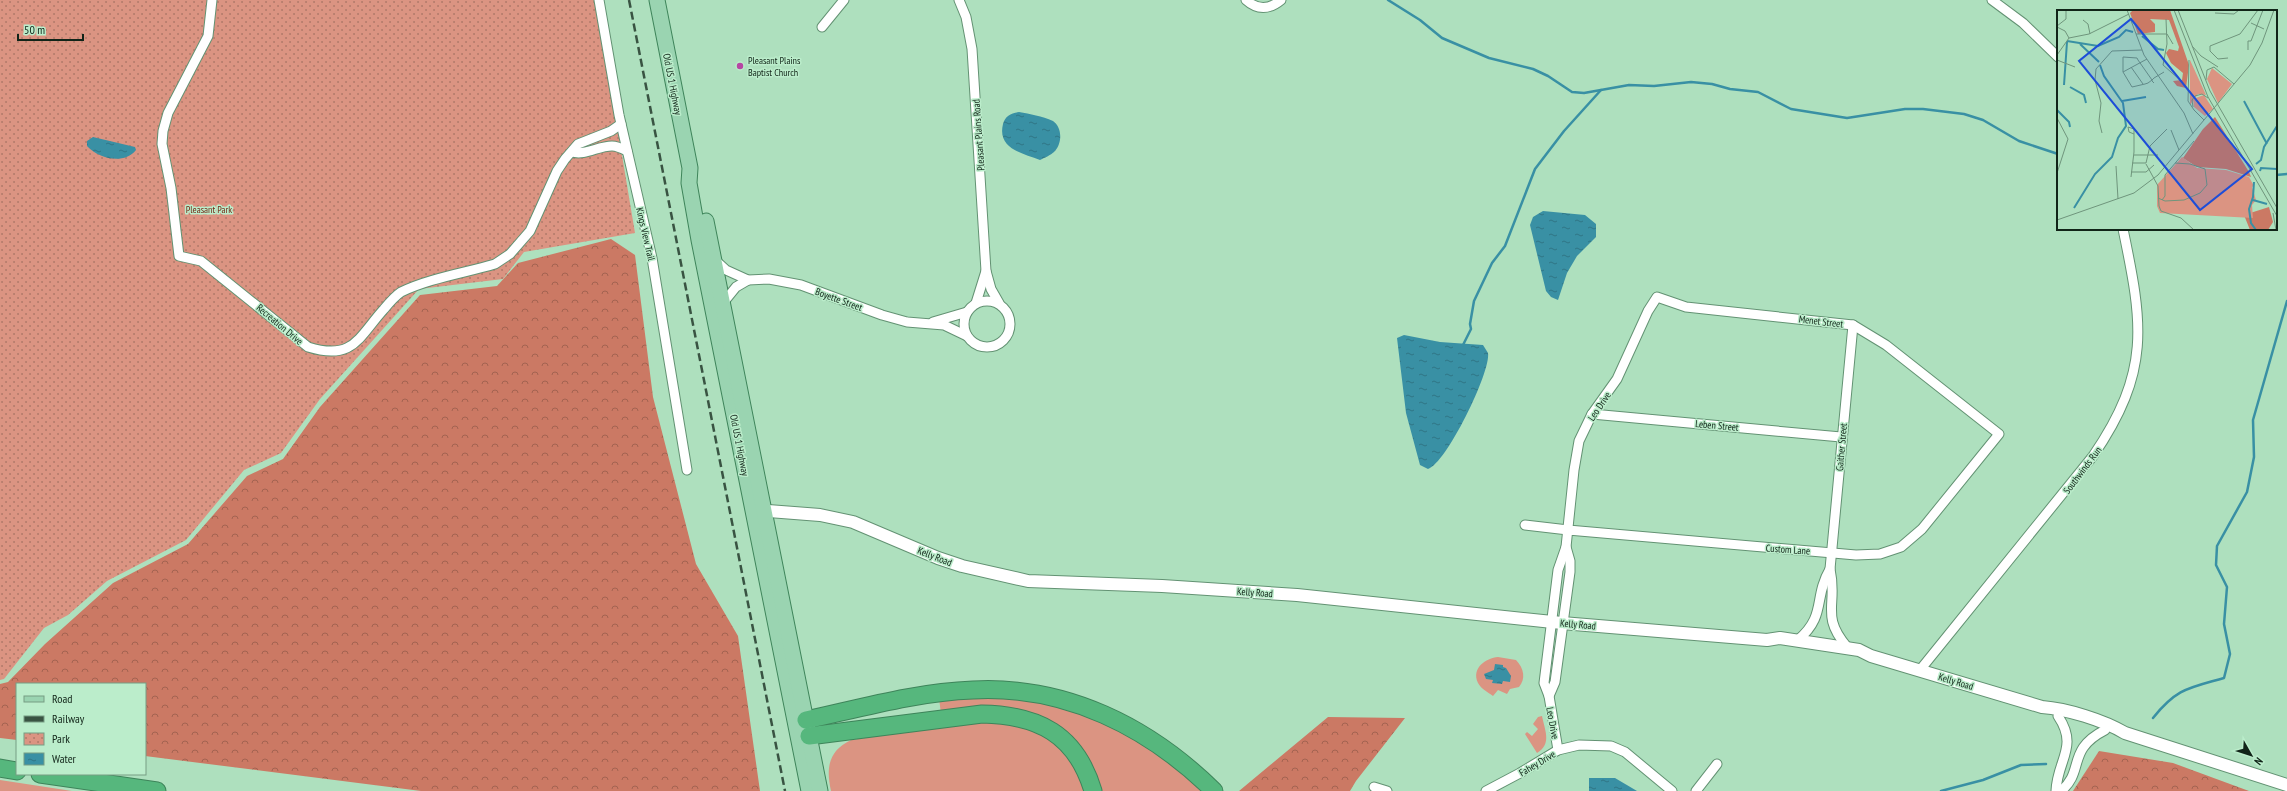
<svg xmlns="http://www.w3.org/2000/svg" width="2287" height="791" viewBox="0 0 2287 791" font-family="'PT Sans Narrow',sans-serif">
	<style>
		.green { fill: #db9482 }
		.forest { fill: url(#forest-crowns) }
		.park { fill: url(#park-dots) }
		.water { fill: url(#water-ripples) }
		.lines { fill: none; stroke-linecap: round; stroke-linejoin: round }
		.stream { stroke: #3990a4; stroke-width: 2.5 }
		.minor-casing { stroke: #639273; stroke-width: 11 }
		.tertiary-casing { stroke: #639273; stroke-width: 14 }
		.primary-casing { stroke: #3e845a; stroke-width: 17 }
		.motorway-casing { stroke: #3e845a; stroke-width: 19 }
		.minor { stroke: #fff; stroke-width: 9 }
		.tertiary { stroke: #fff; stroke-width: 12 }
		.primary { stroke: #9ad4b1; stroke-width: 15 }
		.motorway { stroke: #56b77d; stroke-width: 17 }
		.rail { stroke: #395342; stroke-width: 2.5; stroke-dasharray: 8 4; stroke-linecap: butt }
		.poi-dot { fill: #b646a3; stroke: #bbedcb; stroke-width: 1.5 }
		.labels { text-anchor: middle; stroke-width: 3; stroke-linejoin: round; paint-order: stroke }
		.poi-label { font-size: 10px; fill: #112418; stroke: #bbedcb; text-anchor: start }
		.street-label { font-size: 10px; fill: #112418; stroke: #bbedcb }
		.park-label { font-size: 10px; fill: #732714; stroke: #bbedcb }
		.inset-river { fill: none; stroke: #3990a4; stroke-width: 2 }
		.inset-road { fill: none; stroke: #6f957c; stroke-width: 1 }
		.view { fill: #1d4ed8; fill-opacity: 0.15; stroke: #1d4ed8; stroke-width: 2 }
		.inset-edge { fill: none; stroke: #112418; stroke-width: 2 }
	</style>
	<defs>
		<pattern id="forest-crowns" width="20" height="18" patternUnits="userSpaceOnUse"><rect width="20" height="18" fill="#cb7964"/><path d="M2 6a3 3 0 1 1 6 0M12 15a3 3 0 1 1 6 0" fill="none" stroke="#a36351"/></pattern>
		<pattern id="park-dots" width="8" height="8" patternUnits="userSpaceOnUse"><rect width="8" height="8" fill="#db9482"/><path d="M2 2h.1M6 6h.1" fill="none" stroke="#b07969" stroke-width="1.8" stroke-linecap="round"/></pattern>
		<pattern id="water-ripples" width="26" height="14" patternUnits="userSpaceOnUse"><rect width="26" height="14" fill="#3990a4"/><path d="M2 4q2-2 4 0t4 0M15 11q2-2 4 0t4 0" fill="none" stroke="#2f7585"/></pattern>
	</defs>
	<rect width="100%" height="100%" fill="#aee0be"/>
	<g class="green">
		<path d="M1498 657 1516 660C1524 668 1526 679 1519 687L1510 689 1507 694 1498 690 1493 696C1488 692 1481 689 1478 683 1471 668 1486 658 1498 657Z"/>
		<polygon points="961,695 1051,702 1144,739 1206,791 1099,791 1047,722 941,714 939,698"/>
		<path d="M1542 716C1545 731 1552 744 1537 753L1525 734 1527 732 1532 736 1538 729 1533 724 1538 717Z"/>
		<path d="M984 720 1023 723 1060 742 1089 791H831C826 768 828 751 851 740Z"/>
		<polygon points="0,780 72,791 0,791"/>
	</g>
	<g class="forest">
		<polygon points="611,239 635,255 653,397 696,564 738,636 760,791 421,791 145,756 145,684 17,684 17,740 0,738 0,684 8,682 45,644 113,583 188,544 247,476 283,459 320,407 420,295 497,286 518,263"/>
		<polygon points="1328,717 1405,718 1356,781 1350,791 1239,791"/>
		<polygon points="2099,751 2173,763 2249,791 2073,791"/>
	</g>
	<polygon class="park" points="0,0 596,0 635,233 524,252 503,279 419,289 320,399 281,453 244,470 186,540 107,581 68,615 44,628 4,679 0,680"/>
	<g class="water">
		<path d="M1019 112C1030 114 1042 116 1053 121 1063 128 1062 144 1054 152 1051 155 1044 158 1040 160 1022 153 997 149 1003 124 1005 116 1011 113 1019 112Z"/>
		<path d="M93 137 135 147 136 150C124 165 99 159 87 146V141Z"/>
		<polygon points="1543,211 1585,215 1596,224 1596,237 1577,256 1567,273 1558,300 1551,297 1546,291 1530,225 1533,217"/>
		<path d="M1404 335 1440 342 1483 345 1488 353C1491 372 1446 464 1428 469L1420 465 1406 413 1397 338Z"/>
		<polygon points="1495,664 1503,665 1503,667 1506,668 1511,676 1510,682 1503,681 1502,684 1492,683 1493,680 1486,679 1484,674 1494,670"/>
		<polygon points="1589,778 1615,778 1637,791 1589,791"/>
	</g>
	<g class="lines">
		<g class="stream">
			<polyline points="1388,0 1420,20 1442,38 1489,58 1533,69 1548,76 1572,92 1584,93 1629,85 1654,86 1691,82 1712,84 1730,89 1758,92 1791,109 1847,118 1905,109 1923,109 1964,114 1983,120 2019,141 2058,154"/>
			<polyline points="2276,175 2287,174"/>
			<polyline points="1463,345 1471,329 1470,324 1474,301 1492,263 1505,246 1535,169 1564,131 1601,90"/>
			<path d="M2153 718C2177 688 2189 688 2224 678L2230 654 2224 624 2227 587 2216 565 2217 546 2247 492 2254 457 2253 420 2287 301"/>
			<polyline points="1941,791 1983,780 2021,765 2046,764"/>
		</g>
		<g class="minor-casing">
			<g id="minor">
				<path d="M212 0 208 36 168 113 163 131 162 144 171 188 179 256 201 261 308 347C353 361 358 338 384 309 389 303 395 296 401 292 430 278 465 273 495 264L510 254 530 231 557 171 565 159 578 144 611 131 621 124"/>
				<polyline points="599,0 619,115 652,258 687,470"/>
				<polyline points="959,0 966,17 972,49 986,271 991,289 999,303"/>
				<path d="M1246 0C1257 10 1269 10 1281 0"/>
				<polyline points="1992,0 2023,23 2058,57"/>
				<polyline points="822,27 844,0"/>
				<path d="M572 152C585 156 598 146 612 146 617 146 623 149 627 151"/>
				<polyline points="714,259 726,270 748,280 769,279 801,285 882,315 907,322 944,325 967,336"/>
				<circle cx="987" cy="324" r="23"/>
				<polyline points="723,303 736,287 748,280"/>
				<polyline points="976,303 986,271"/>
				<polyline points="933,322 967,312"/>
				<polyline points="1592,414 1841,437"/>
				<polyline points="1525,525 1568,530 1856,555 1880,554 1901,547 1922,529 1999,434 1886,345 1853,325 1686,307 1657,297 1648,311 1617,379 1592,414 1579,441 1574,470 1566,547 1558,570 1544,683 1549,696 1558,750"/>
				<path d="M1798 640C1827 615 1813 598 1830 569"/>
				<path d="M1847 647C1820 615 1838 605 1830 569L1853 325"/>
				<path d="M1920 670 2093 456C2151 371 2143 325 2123 229"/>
				<polyline points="1549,696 1555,682 1570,572 1570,561 1566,547"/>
				<polyline points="1374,787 1387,791"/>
				<polyline points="1486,791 1520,773 1558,750 1579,745 1611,746 1625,752 1672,791"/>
				<polyline points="1696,791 1717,764"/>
				<path d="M2056 791C2057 760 2079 747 2058 716"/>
				<path d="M2061 791C2085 771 2066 750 2105 730"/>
			</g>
		</g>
		<g class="tertiary-casing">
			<path id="tertiary" d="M755 510 820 515 853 522 938 558 962 566 1028 581 1162 586 1297 595 1562 623 1767 640 1780 638 1859 650 1871 656 2042 707C2067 709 2103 720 2125 733L2287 785"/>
		</g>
		<g class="primary-casing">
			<g id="primary">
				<polyline points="657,0 690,168 689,183 699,240 809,791"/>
				<polyline points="706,221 820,791"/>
			</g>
		</g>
		<g class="motorway-casing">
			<g id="motorway">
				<path d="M806 720C861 708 917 692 973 690 1066 685 1149 727 1214 791"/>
				<path d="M809 736 982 714C1038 715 1076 734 1093 791"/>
				<polyline points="0,768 17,771"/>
				<polyline points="40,774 157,791"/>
			</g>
		</g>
		<use href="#minor" class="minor"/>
		<use href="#tertiary" class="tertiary"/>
		<use href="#primary" class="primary"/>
		<use href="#motorway" class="motorway"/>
		<polyline class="rail" points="629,0 785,791"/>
	</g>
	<circle class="poi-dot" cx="740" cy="66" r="4"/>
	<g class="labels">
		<g class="poi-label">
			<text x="748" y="64">Pleasant Plains<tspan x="748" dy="12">Baptist Church</tspan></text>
		</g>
		<g class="street-label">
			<text transform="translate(673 84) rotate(79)" y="4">Old US 1 Highway</text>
			<text transform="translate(978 135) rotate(-94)" y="4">Pleasant Plains Road</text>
			<text transform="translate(646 234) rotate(77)" y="4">Kings View Trail</text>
			<text transform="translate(839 299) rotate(20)" y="4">Boyette Street</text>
			<text transform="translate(1821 321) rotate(7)" y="4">Menet Street</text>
			<text transform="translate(280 324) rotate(40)" y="4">Recreation Drive</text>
			<text transform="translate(1599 406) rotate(-56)" y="4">Leo Drive</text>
			<text transform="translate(1717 425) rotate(5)" y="4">Leben Street</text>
			<text transform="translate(740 445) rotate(79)" y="4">Old US 1 Highway</text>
			<text transform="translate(1841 447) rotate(-85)" y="4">Gaither Street</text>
			<text transform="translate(2082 470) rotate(-53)" y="4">Southwinds Run</text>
			<text transform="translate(1788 549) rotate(4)" y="4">Custom Lane</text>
			<text transform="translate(935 556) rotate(22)" y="4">Kelly Road</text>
			<text transform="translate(1255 592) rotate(4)" y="4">Kelly Road</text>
			<text transform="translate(1578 624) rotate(5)" y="4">Kelly Road</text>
			<text transform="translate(1956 681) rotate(17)" y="4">Kelly Road</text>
			<text transform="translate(1553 723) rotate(80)" y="4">Leo Drive</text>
			<text transform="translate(1537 763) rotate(-31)" y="4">Fahey Drive</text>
		</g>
		<g class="park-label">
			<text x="209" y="213">Pleasant Park</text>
		</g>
	</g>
	<g transform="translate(2057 10)">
		<rect width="220" height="220" fill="#aee0be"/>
		<path d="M133 50 149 85 141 84 133 95ZM155 58 175 74 161 93 150 69ZM147 85 156 99 148 106 137 97 136 89Z" fill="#db9482"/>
		<path d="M76 0H113L132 55 129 78 120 76 116 71 125 70 126 63 114 53 109 43 112 39 121 41 122 37 112 10 93 9 98 14V22L81 24 73 3ZM158 107 192 162 194 167 169 159 140 157 126 148 146 119ZM212 197 216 212 211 220H193L187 205Z" fill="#cb7964"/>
		<path d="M125 147 140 158 169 160 192 167 197 176 195 177 199 190 195 195 196 208 103 203 100 196V175Z" fill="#db9482"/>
		<path class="inset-river" d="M85 26 101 39 107 40M10 31 41 36 62 27 69 20 76 22M23 34 42 52M7 75 10 32M13 77 27 85 29 93M65 91 89 87M187 91 210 134M0 100 12 112 13 117M199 154 204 150 207 137 220 116M203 161 204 158 220 159M197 172 196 187 192 199 194 213 199 220M196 190 210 194M17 198 38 164 55 147 61 128 69 116 66 93 47 66 43 55"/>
		<path class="inset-road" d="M70 0 87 45 127 103 136 124M117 0 151 87 220 206M121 0 153 81 220 198M158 3 177 4 182 0M109 9 110 34 106 55 122 69M26 10 31 14 33 24M194 13 207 19M0 16 9 9V0M0 17 8 21 12 28M79 24H110L116 34M135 36 144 46 161 57M191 40V31H194L206 0M0 45 12 28 32 24 72 4M171 48 161 49 153 41V36L183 24 201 0M0 50 18 57M132 50 131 91 137 100 147 110M74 57 86 74M66 62 90 49M149 70 150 60 157 57 177 74M97 73 95 71V70L81 50 80 48 66 47V62L75 77 88 74 91 73 95 70 97 68 107 62M136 97 135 90 138 86 145 84 151 88M0 108 11 129 0 163M114 120 122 140M45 123 42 111 44 93 38 70 39 59 55 41 85 40M77 145H101M75 153H89M89 153 93 136 110 119M89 154 101 176 102 196 104 201 124 208 137 220M59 156 61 189M74 162H89L97 155M74 167 77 142V119L71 117 72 122 77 124M101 188 108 191 127 190 143 183 150 175 148 159 133 154 118 153M105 190 108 186V165L137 131M216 203 219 220M0 210 77 183 101 165 193 55 205 33 217 0"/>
		<path class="view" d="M74 9 195 159 143 200 22 51Z"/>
		<rect width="220" height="220" class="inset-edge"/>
	</g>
	<rect x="16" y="683" width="130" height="92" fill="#bbedcb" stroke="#779d83"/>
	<rect x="24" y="696" width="20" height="6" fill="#9ad4b1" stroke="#779d83"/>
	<text x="52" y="703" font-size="12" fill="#112418">Road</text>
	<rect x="24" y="716" width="20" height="6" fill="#395342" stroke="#779d83"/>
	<text x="52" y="723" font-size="12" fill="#112418">Railway</text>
	<rect x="24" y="733" width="20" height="12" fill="url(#park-dots)" stroke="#779d83"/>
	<text x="52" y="743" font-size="12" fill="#112418">Park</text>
	<rect x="24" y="753" width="20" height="12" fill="url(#water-ripples)" stroke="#779d83"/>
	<text x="52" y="763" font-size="12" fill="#112418">Water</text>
	<g transform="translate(2251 755) rotate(129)" stroke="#bbedcb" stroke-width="3" paint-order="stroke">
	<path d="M0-3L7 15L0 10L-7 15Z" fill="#112418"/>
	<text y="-6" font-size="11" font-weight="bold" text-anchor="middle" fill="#112418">N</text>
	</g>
	<path d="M18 34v6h65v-6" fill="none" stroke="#112418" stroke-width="2"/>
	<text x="24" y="34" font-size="12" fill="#112418" stroke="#bbedcb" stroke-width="3" paint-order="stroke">50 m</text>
</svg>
